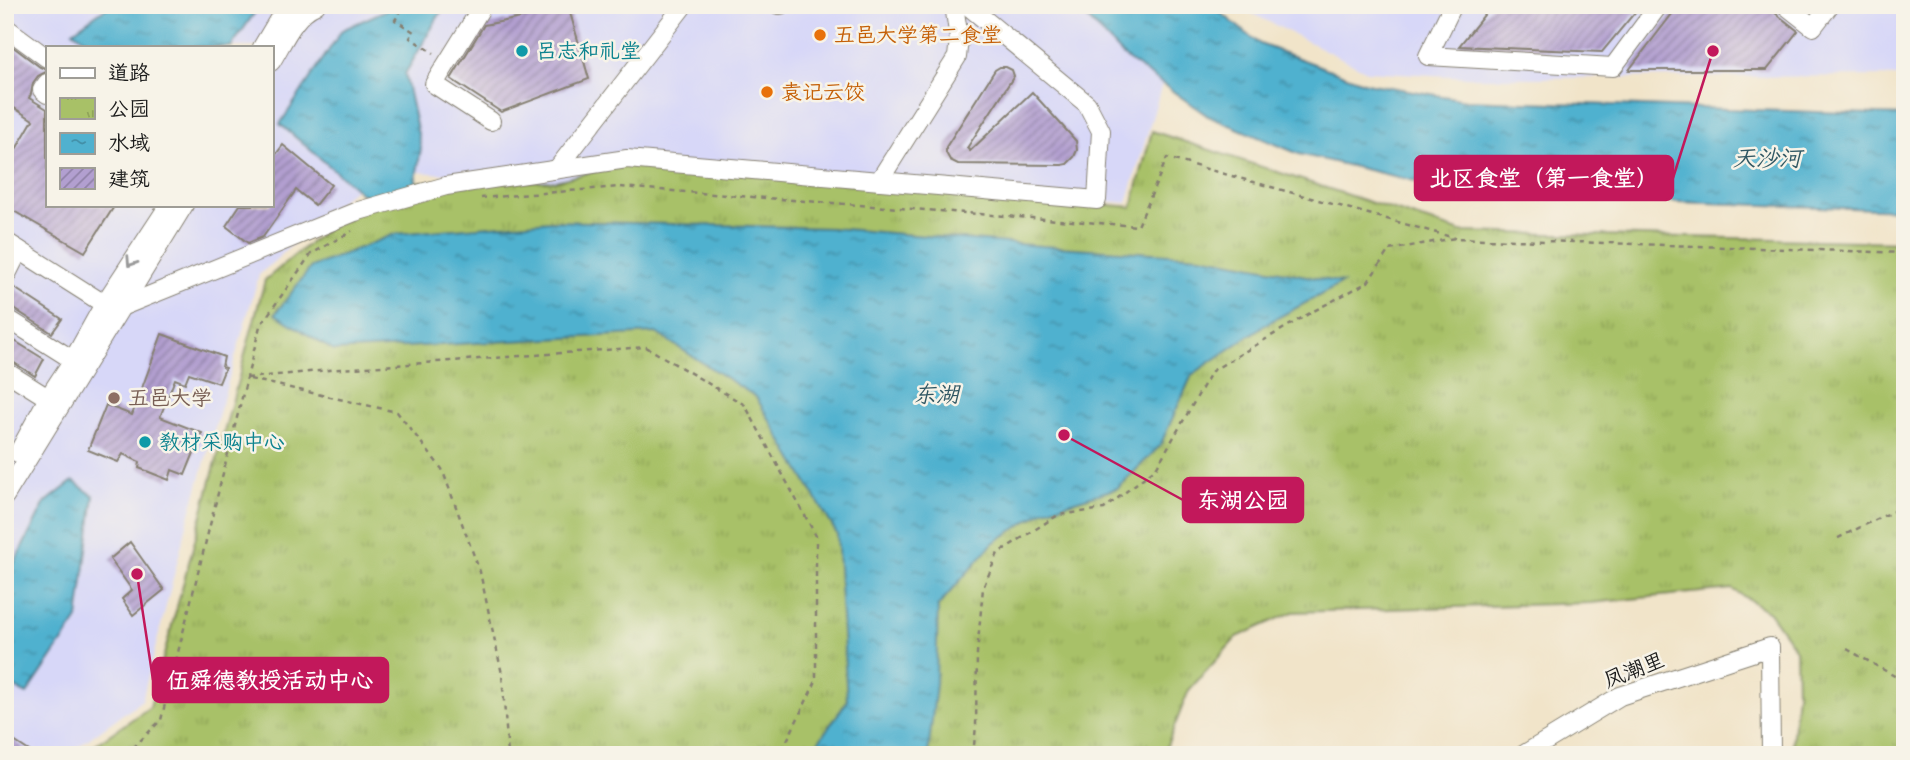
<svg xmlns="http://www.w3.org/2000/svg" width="1910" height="760" viewBox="0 0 1910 760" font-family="'Shantell Sans','LXGW WenKai TC',sans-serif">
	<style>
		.built { fill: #d7d7f8; fill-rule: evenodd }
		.park { fill: url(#park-tufts); stroke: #626e42; stroke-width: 2 }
		.water { fill: url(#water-ripples); stroke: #366676; stroke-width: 2 }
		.building { fill: url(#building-hatch) }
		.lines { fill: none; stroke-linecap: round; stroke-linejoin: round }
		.minor-casing { stroke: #868072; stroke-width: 20 }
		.path { stroke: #868072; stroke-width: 2.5; stroke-dasharray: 5 5; stroke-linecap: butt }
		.minor { stroke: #fff; stroke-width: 18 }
		.oneway { stroke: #999 }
		.food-dot { fill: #e8710a; stroke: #f7f3e8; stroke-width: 2.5 }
		.culture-dot { fill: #0f9aa8; stroke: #f7f3e8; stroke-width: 2.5 }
		.education-dot { fill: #8d6e63; stroke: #f7f3e8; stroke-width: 2.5 }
		.labels { text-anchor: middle; stroke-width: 5; stroke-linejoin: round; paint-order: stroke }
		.food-label { font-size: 21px; fill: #c56008; stroke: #f7f3e8; text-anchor: start }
		.culture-label { font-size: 21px; fill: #0d838f; stroke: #f7f3e8; text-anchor: start }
		.education-label { font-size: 21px; fill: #785e54; stroke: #f7f3e8; text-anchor: start }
		.street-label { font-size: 21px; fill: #1c1c1c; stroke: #f7f3e8 }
		.water-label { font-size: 23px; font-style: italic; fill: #315864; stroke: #f7f3e8 }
		.leader { fill: none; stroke: #c2185b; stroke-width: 2.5 }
		.callout-dot { fill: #c2185b; stroke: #f7f3e8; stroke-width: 2.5 }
		.callout { fill: #c2185b; stroke: #c2185b; stroke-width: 2.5 }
		.callout-label { font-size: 23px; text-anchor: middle; font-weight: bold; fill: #fff }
	</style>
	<defs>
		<pattern id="park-tufts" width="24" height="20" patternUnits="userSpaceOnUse" patternTransform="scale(1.75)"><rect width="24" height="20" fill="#a8c167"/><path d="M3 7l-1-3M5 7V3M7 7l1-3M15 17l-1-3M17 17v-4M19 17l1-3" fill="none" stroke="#90a559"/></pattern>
		<pattern id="water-ripples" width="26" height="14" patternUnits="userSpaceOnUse" patternTransform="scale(1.75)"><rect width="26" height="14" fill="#50b1cf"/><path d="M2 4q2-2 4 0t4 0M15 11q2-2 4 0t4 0" fill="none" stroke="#428fa7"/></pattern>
		<pattern id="building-hatch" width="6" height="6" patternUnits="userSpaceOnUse" patternTransform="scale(1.75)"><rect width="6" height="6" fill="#b29fd0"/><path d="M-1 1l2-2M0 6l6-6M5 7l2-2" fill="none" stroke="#9081a8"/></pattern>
	</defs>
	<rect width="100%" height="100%" fill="#f7f3e8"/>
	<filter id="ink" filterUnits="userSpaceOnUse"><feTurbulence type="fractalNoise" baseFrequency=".0143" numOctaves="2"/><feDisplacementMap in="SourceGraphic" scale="14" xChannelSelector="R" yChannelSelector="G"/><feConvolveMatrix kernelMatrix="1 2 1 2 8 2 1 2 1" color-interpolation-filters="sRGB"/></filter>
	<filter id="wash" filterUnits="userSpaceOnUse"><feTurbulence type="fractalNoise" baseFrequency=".00686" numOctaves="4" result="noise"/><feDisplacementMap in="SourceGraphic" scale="28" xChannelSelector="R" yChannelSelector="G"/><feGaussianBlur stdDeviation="1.57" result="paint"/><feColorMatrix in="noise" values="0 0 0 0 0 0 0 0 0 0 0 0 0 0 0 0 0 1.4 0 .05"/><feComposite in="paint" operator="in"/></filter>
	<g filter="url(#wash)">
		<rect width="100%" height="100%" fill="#f1e4c9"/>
		<g class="built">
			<path d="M5 5H1199L1181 20 1127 203 628 160 555 181 415 172 376 175 348 194 259 275 188 520 142 700 72 751 70 755H5ZM47 47H271V205H47Z"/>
			<polygon points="1235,5 1905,5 1905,76 1483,78 1367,71"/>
		</g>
		<polygon class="park" points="1152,131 1461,232 1905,242 1905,755 1791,755 1797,693 1796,650 1769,612 1732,589 1590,603 1293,612 1237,637 1189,690 1163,755 80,755 150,707 265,280 383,182 555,181 627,163 1132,207"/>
		<g class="water">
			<polygon points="110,5 260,5 231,47 96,47 73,31"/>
			<polygon points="388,5 445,5 405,74 421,148 414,191 374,204 280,124 342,30 386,10"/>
			<polygon points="1075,5 1211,5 1260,44 1366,83 1466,100 1905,115 1905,210 1475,195 1299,154 1208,116 1123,56"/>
			<polygon points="551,221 832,228 1042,246 1201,256 1343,283 1266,324 1192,375 1160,446 1118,488 1045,510 993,543 938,606 936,684 928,755 809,755 847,701 837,534 756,397 656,333 334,351 275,314 311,267 395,234"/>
			<polygon points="73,481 94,496 78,619 27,694 5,683 5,581 45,503"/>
		</g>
		<g id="blocks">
			<g class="building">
				<polygon points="1492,5 1641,5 1602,52 1459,46"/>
				<polygon points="1679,5 1765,5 1798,31 1767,70 1629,70"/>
				<polygon points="569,9 589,79 501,112 451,79 484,25"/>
				<polygon points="8,43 40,67 47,69 46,72 38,76 33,83 31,94 29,98 47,109 47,205 115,205 85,252 5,206 5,168 33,120 5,102 5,46"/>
				<polygon points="1000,67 1006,67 1012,70 1014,76 967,148 970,151 1032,92 1076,141 1077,150 1074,157 1067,164 1062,165 958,164 950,160 946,153 946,147 995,70"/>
				<polygon points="283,145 331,185 315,205 296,190 263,237 248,243 226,226 240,205 271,205 271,161"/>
				<polygon points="13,287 62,319 52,333 5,303 5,298"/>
				<polygon points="162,334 224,357 222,367 225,368 219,383 189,373 185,383 175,379 160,417 202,433 185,475 172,470 169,480 139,468 140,462 123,454 118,462 88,450 106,405 132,415"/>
				<polygon points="5,335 44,359 35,376 5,357"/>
				<polygon points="130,542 164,590 133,615 122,599 132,590 110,559"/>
				<polygon points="5,735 35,755 5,755"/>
			</g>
		</g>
	</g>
	<g filter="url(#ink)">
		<use href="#blocks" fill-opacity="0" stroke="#868072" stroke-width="2"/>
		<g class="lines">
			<g class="minor-casing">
				<g id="minor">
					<polyline points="483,5 434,84 491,121"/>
					<polyline points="778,5 781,5"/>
					<polyline points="1453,5 1428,56 1613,67 1659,5"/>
					<polyline points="1785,5 1813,27 1830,5"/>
					<polyline points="5,27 47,58"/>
					<polyline points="262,47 287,5"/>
					<path d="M271 62C283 43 294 14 316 5"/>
					<polyline points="47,83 42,90 47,94"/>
					<polyline points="557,169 684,5"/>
					<polyline points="879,181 957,57 959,39 954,5"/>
					<polyline points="5,241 104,304 121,307 355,212 446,186 627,159 1097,200 1101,131 1087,104 967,5"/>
					<polyline points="5,278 19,250"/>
					<polyline points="5,317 73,360"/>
					<polyline points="5,371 48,398"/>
					<polyline points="18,453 48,398 73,360 104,304 169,205"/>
					<polyline points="5,496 184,205"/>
					<polyline points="1523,755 1620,696 1770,647 1771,755"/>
				</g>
			</g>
			<g class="path">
				<polyline points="388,5 400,13 395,20 414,32 410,38 434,53"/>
				<polyline points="481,198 619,187 1138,226 1167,158 1455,238"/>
				<polyline points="247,378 340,369 646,347 745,405 816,536 816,681 780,755"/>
				<polyline points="250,379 397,412 442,469 480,572 502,674 508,755"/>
				<polyline points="1838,538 1902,507 1905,508"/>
				<polyline points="1847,649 1905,682"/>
				<polyline points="126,755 161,720 260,326 311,254 352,231"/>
				<polyline points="973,755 976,726 977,653 983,588 998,553 1058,515 1104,509 1156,468 1212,371 1310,313 1368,282 1389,250 1455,238 1905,253"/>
			</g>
			<use href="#minor" class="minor"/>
		</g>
		<defs><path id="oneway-chevron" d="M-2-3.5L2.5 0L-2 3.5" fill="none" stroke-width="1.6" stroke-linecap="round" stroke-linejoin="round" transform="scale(1.75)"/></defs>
		<use class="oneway" href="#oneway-chevron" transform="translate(131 262) rotate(123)"/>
	</g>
	<g class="food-dot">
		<circle cx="820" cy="35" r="7"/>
		<circle cx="767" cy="92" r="7"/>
	</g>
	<g class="culture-dot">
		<circle cx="522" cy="51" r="7"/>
		<circle cx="145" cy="442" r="7"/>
	</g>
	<circle class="education-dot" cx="114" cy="398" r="7"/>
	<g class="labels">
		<g class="food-label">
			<text x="834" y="42">五邑大学第二食堂</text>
			<text x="781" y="99">袁记云饺</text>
		</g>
		<g class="culture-label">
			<text x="536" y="58">吕志和礼堂</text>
			<text x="159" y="449">教材采购中心</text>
		</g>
		<g class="education-label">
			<text x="128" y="405">五邑大学</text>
		</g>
		<g class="street-label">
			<text transform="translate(1634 670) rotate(-21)" y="7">凤潮里</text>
		</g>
		<g class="water-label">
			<text x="1767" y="166">天沙河</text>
			<text x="936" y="402">东湖</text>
		</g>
	</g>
	<path class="leader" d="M1713 51L1673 178M1064 435L1183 500M137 574L153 680"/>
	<g class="callout-dot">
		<circle cx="1713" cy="51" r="7"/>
		<circle cx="1064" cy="435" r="7"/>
		<circle cx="137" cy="574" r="7"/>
	</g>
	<g class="callout">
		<rect x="1415" y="156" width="258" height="44" rx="7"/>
		<rect x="1183" y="478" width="120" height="44" rx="7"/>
		<rect x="153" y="658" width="235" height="44" rx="7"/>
	</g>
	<g class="callout-label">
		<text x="1544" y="186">北区食堂（第一食堂）</text>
		<text x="1243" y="508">东湖公园</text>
		<text x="270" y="688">伍舜德教授活动中心</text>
	</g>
	<rect width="1910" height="760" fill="none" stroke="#f7f3e8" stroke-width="28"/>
	<rect x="46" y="46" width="228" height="161" fill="#f7f3e8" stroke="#9f9d96" stroke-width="2"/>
	<rect x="60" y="68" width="35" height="10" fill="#ffffff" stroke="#9f9d96" stroke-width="2"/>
	<text x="108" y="80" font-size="21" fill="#1c1c1c">道路</text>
	<rect x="60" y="98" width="35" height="21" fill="url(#park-tufts)" stroke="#9f9d96" stroke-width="2"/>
	<text x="108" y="116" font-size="21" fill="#1c1c1c">公园</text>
	<rect x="60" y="133" width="35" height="21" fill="url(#water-ripples)" stroke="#9f9d96" stroke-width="2"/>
	<text x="108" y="150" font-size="21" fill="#1c1c1c">水域</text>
	<rect x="60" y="168" width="35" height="21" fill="url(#building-hatch)" stroke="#9f9d96" stroke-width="2"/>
	<text x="108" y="186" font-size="21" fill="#1c1c1c">建筑</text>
</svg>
